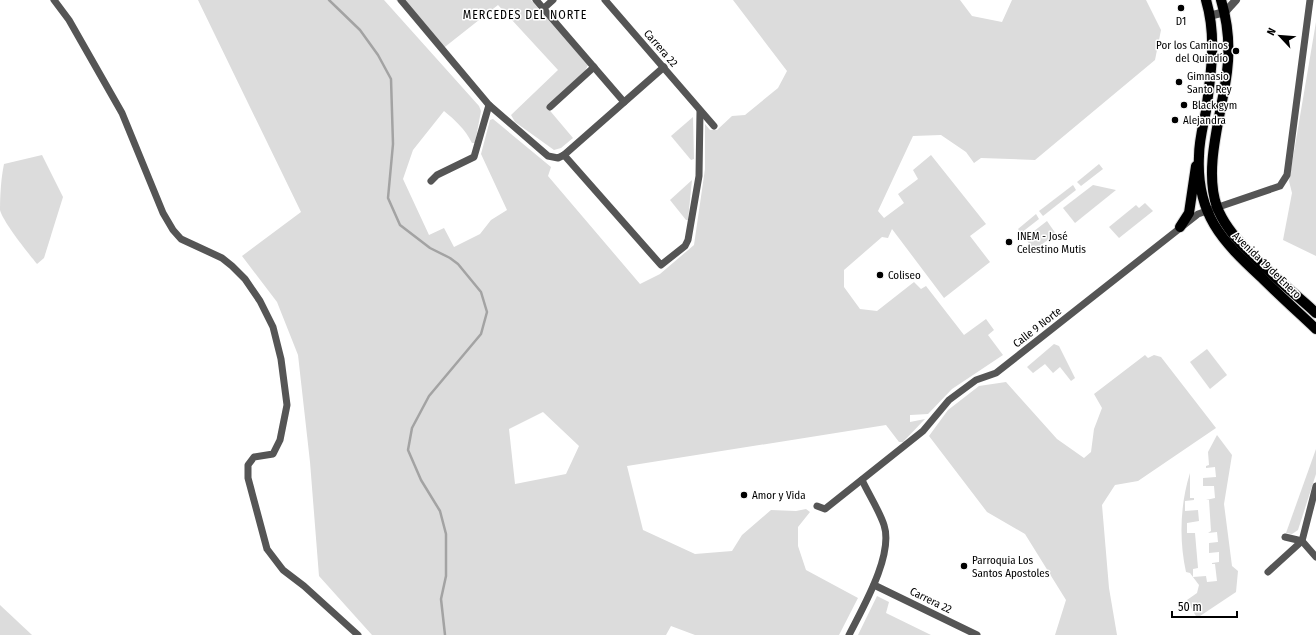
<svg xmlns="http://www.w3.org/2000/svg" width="1316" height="635" viewBox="0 0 1316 635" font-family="'Fira Sans Condensed',sans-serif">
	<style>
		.green { fill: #dcdcdc; fill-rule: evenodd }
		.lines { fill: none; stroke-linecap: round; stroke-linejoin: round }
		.stream { stroke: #a3a3a3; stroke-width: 2.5 }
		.primary-casing { stroke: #dbdbdb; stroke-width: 12 }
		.minor { stroke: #555; stroke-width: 7 }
		.tertiary { stroke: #555; stroke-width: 8 }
		.primary { stroke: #000; stroke-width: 10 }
		.poi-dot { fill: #000; stroke: #fff; stroke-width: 1.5 }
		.labels { text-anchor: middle; stroke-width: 3; stroke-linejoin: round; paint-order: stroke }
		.poi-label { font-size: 11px; fill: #000; stroke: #fff; text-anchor: start }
		.street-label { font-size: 11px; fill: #000; stroke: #fff }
		.neighbourhood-label { font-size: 12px; letter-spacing: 1px; fill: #000; stroke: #fff }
	</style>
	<rect width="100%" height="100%" fill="#fff"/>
	<g class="green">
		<path d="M198 0H384L479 106 481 111 475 143H472C465 129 455 120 444 111L413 150 403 179 429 235 444 228 454 247 480 234 491 220 507 210 481 154 490 120 493 119 551 167 548 176 640 284 660 274 694 245 705 169V124L710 130H717L732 116 745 115 778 88 787 71 733 0H960L972 16 1002 22 1012 0H1146L1161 30 1155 60 1035 160 981 158 974 163 966 152 941 135 913 136 878 211 884 218 904 203 898 194 918 179 913 170 931 155 986 224 970 236 990 262 944 298 892 229 888 238 882 237 844 270V287L860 309 877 311 914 282 921 289 926 286 964 335 986 319 994 330 988 335 1003 355 952 389 928 414 910 415V422L925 419 903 442H899L886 425 627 466 643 530 695 554 732 551 742 535 771 510 796 511 806 509 810 512 798 527V546L806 570 858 598 839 635H695L671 626 666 635H372L319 576 310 462 298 355 277 302 242 256 301 212ZM543 412 579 446 566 474 515 484 509 429Z"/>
		<polygon points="396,0 531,0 588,65 585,71 546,106 573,138 561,148 554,150 515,122 511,115 558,70 498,5 441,50"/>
		<polygon points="1316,22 1316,256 1283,240 1292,193 1289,181"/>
		<polygon points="693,117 694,159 691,160 671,136"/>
		<path d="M42 155 63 197 44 258 37 264C28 253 3 222 0 210 0 196 1 178 4 164Z"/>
		<polygon points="1099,164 1103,169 1081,186 1077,182"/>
		<polygon points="692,180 688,220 686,220 670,200"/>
		<polygon points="1073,185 1076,190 1043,216 1039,211"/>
		<polygon points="1093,185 1116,190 1075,223 1063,208"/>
		<polygon points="1145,203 1153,211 1119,238 1109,227 1136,205 1139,208"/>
		<polygon points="1036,214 1039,219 1021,233 1018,229"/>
		<polygon points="1047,221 1056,234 1034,250 1025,238"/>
		<polygon points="1054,344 1059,346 1075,378 1071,381 1060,367 1053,373 1045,364 1033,373 1027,367"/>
		<polygon points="1207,349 1227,375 1210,389 1190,362"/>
		<polygon points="1145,355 1148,358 1154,355 1161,357 1216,428 1138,481 1115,485 1102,505 1109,588 1117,635 1055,635 1066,600 1025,534 987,512 929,436 948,410 979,386 1006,382 1057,439 1084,458 1091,452 1094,429 1102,408 1094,394"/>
		<path d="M1217 435 1232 455 1224 504 1232 566 1238 571 1236 592 1197 618 1187 600 1197 593 1199 585 1190 573 1186 572C1179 540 1180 505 1190 473V498H1194V500L1185 501V511L1198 510 1199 521 1187 523V533H1195L1198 568 1193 569V577L1206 576 1207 582 1217 581 1215 564H1212V563L1219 562V552L1209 553V543L1218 542 1217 532 1208 533 1211 531 1209 500H1206L1215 498 1214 486H1203V478L1216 477 1215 467 1206 468V466L1209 465 1208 452Z"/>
		<polygon points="1316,449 1316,474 1298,530 1292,534 1286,533"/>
		<polygon points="877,596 889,602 886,613 931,635 858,635"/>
		<polygon points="0,605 32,635 0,635"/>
	</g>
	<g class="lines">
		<polyline class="stream" points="329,0 360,30 378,55 391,79 393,144 388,198 400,225 430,248 450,258 458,264 481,292 487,312 481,334 429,396 412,428 408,450 421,480 440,511 446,534 446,576 441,599 445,635"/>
		<g class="primary-casing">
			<g id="primary">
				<path d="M1206 0C1217 37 1211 73 1206 111 1203 126 1199 141 1199 156 1196 214 1222 241 1261 277 1279 295 1298 312 1316 329"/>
				<path d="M1221 0C1228 23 1230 48 1227 72 1222 113 1203 168 1217 207 1231 245 1286 285 1316 313"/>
				<polyline points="1180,227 1189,213 1196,166"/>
			</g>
		</g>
		<g class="minor">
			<polyline points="54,0 69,20 122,113 163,213 173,230 181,239 222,258 232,266 245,279 260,301 273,327 281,359 287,405 280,440 273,454 254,457 248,465 248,478 267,549 283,570 304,586 358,635"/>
			<polyline points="401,0 489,105 548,156 558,158 564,155 664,67"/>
			<polyline points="536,0 624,102"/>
			<polyline points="605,0 714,126"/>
			<polyline points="543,9 553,0"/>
			<polyline points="550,107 594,67"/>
			<polyline points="564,155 661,265 685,246 688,240 699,176 700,111"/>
			<polyline points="431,181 437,175 474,157 489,105"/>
			<polyline points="817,506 825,509 923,431 949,400 976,380 996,373 1198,214 1280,186 1287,175 1310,0"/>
			<polyline points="1285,537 1302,541 1316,557"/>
			<polyline points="1268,572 1302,541 1316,486"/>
			<polyline points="874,585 977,635"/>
			<path d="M849 635C862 609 894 555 884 525 879 510 869 495 862 480"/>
		</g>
		<polyline class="tertiary" points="1209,16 1225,12 1236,0"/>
		<use href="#primary" class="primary"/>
	</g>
	<g class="poi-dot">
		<circle cx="1181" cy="8" r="4"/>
		<circle cx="1236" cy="51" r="4"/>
		<circle cx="1179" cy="82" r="4"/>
		<circle cx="1184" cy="105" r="4"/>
		<circle cx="1175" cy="120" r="4"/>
		<circle cx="1009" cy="242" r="4"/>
		<circle cx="880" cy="275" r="4"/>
		<circle cx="744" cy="495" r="4"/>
		<circle cx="964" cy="566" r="4"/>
	</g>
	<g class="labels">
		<g class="poi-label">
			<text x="1181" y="25" text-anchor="middle">D1</text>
			<text x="1228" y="49" text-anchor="end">Por los Caminos<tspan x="1228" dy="13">del Quindío</tspan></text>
			<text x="1187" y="80">Gimnasio<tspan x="1187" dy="13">Santo Rey</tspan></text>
			<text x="1192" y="109">Black gym</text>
			<text x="1183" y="124">Alejandra</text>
			<text x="1017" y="240">INEM - José<tspan x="1017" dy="13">Celestino Mutis</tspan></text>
			<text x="888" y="279">Coliseo</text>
			<text x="752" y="499">Amor y Vida</text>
			<text x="972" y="564">Parroquia Los<tspan x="972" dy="13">Santos Apostoles</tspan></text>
		</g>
		<g class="street-label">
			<text transform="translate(661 48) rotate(49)" y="4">Carrera 22</text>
			<text transform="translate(1267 265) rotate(44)" y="4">Avenida 19 de Enero</text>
			<text transform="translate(1037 327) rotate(-38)" y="4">Calle 9 Norte</text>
			<text transform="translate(931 600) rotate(26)" y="4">Carrera 22</text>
		</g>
		<g class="neighbourhood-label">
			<text x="525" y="19">MERCEDES DEL NORTE</text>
		</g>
	</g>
	<g transform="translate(1280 36) rotate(296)" stroke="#ffffff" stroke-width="3" paint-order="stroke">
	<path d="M0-3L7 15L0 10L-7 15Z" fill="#000000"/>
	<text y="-6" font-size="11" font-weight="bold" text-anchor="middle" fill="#000000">N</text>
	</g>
	<path d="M1172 611v6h65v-6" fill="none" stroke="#000000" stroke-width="2"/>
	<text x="1178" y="611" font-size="12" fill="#000000" stroke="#ffffff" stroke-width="3" paint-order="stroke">50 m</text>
</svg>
